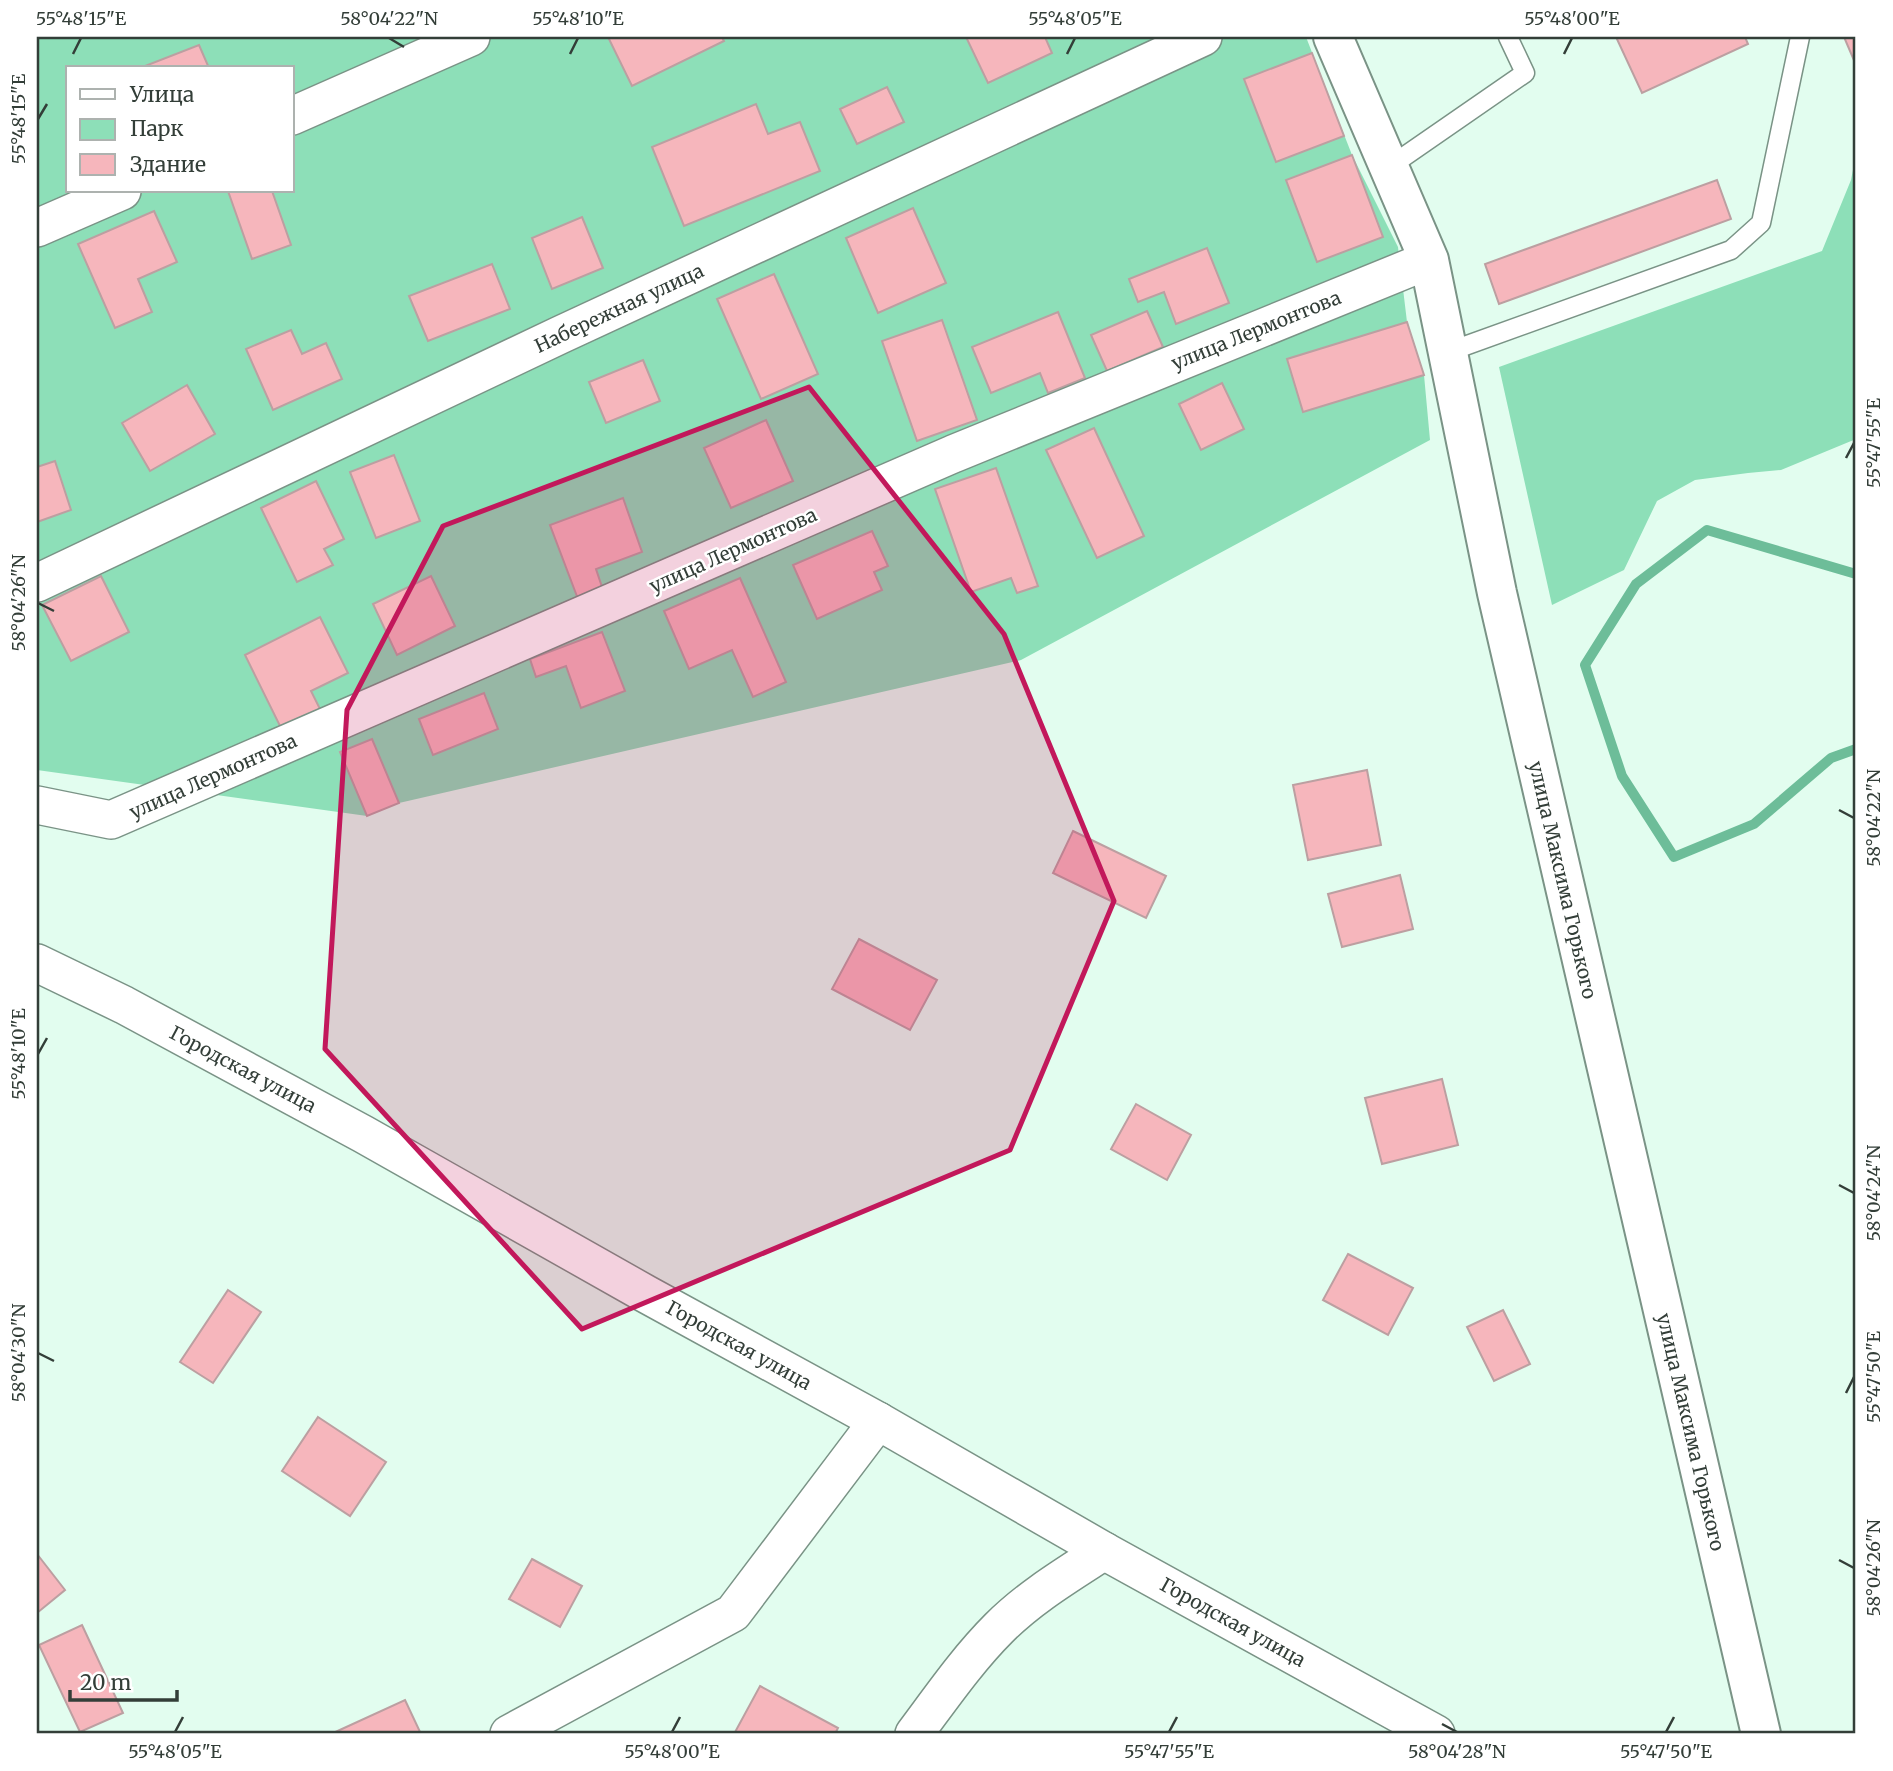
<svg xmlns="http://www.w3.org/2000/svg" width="1893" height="1771" viewBox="0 0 1893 1771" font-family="Merriweather,serif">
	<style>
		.green { fill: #8ddfb8; fill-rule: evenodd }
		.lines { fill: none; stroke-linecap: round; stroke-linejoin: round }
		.stream { stroke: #6dbd99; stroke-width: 10 }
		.building { fill: #f6b6bc; stroke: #bc9fa1; stroke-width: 2 }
		.service-casing { stroke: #7a9386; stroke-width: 21 }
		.minor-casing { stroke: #7a9386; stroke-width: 40 }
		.tertiary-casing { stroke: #7a9386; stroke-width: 42 }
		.service { stroke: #fff; stroke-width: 18 }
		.minor { stroke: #fff; stroke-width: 37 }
		.tertiary { stroke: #fff; stroke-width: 38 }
		.marked { fill: #c2185b; fill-opacity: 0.2; stroke: #c2185b; stroke-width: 5; stroke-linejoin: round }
		.ticks { fill: none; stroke: #333e38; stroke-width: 2.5 }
		.labels { text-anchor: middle; stroke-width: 5; stroke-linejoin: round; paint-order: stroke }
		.street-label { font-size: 19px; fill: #333e38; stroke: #fff }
		.neatline { fill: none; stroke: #333e38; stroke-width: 2.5 }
		.ticks-label { font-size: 18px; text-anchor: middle; fill: #333e38 }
	</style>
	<rect width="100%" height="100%" fill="#e2fdef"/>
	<g class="green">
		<path d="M37 37H1306L1352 155 1398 247 1407 322 1424 375 1430 440 1021 660 399 803 367 816 37 770ZM68 68H292V191H68Z"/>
		<polygon points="1856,154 1856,439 1781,470 1748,473 1695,480 1657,501 1624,570 1552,605 1499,367 1822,251 1851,180"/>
	</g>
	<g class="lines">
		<polyline class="stream" points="1856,574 1707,530 1636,584 1585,665 1622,776 1674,857 1754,824 1831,758 1856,749"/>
	</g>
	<g class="building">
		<polygon points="608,37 722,37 724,41 632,86"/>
		<polygon points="966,37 1045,37 1052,53 988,83"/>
		<polygon points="1616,37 1745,37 1748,44 1642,93"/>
		<polygon points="1844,37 1856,37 1856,65"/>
		<polygon points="199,45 209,68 146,68 145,66"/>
		<polygon points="1312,53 1344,136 1276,162 1244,79"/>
		<polygon points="887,87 904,122 857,144 840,109"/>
		<polygon points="756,104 768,134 800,122 820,171 684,226 652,147"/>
		<polygon points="1352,155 1383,237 1317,262 1286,180"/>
		<polygon points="1717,180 1731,219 1499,304 1485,264"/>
		<polygon points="228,191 272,191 291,245 252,259"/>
		<polygon points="913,208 946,283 878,313 846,238"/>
		<polygon points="154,211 177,262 138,279 152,312 115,328 78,244"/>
		<polygon points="582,217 603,268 552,289 532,238"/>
		<polygon points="1207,248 1229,303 1176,324 1164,292 1138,302 1129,279"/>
		<polygon points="492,264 510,309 428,341 409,296"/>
		<polygon points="774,274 818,374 761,399 717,299"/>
		<polygon points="1147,311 1163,347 1107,371 1091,335"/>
		<polygon points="1058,312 1085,378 1048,393 1040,373 991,393 972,347"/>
		<polygon points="942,320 977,420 917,441 882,341"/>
		<polygon points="1407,322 1424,375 1303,412 1287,359"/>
		<polygon points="291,330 302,354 326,343 342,379 273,410 246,349"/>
		<polygon points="643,360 660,401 606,423 589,382"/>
		<polygon points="1222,383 1244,429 1201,450 1179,404"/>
		<polygon points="187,385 215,434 150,471 122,423"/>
		<polygon points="766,420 793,481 731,508 704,448"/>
		<polygon points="1094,428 1144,536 1097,558 1046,450"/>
		<polygon points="394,455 420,521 376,538 350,472"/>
		<polygon points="55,461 71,510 37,522 37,467"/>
		<polygon points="996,468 1038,586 1017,593 1011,578 971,592 935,489"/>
		<polygon points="316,481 344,539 324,549 333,565 297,582 261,508"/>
		<polygon points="623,498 642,552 596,569 603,590 578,599 550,525"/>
		<polygon points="872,531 888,566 874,572 882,590 817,619 793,565"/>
		<polygon points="101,576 129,632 71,661 42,605"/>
		<polygon points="431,576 455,626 397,655 373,604"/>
		<polygon points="740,578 786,682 753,697 732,650 689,669 664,611"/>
		<polygon points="320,617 348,673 311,691 320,709 281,728 245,655"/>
		<polygon points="602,632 625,691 581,708 566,666 536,677 530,659"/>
		<polygon points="484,693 498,729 433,755 419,719"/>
		<polygon points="372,739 399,803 367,816 340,752"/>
		<polygon points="1367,770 1381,845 1308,860 1293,785"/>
		<polygon points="1073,831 1166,876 1146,918 1053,873"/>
		<polygon points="1400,875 1413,929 1342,947 1328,894"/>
		<polygon points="859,939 937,980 910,1030 832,989"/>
		<polygon points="1442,1079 1458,1145 1382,1164 1365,1098"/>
		<polygon points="1136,1104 1191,1135 1167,1180 1111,1149"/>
		<polygon points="1348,1254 1413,1288 1388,1335 1323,1300"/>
		<polygon points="228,1290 261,1312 213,1383 180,1362"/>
		<polygon points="1503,1310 1530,1364 1494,1381 1467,1327"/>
		<polygon points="318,1417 386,1462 350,1516 282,1471"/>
		<polygon points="37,1554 65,1590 37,1613"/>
		<polygon points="532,1559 582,1586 560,1627 509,1599"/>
		<polygon points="82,1625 123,1713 80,1732 39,1645"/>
		<polygon points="760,1686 838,1728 835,1734 734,1734"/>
		<polygon points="405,1700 421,1734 331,1734"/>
	</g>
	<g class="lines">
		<g class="service-casing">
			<g id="service">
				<polyline points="1389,167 1525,73 1508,37"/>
				<polyline points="1448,352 1731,250 1761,223 1800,37"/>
			</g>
		</g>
		<g class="minor-casing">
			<g id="minor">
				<polyline points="292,116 471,37"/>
				<polyline points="37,228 122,191"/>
				<polyline points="37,583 560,335 1203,37"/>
				<polyline points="37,805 111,820 953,454 1429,260"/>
				<polyline points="37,963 124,1005 363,1134 646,1294 878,1421 1104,1551 1436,1734"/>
				<polyline points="509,1734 733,1613 878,1421"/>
				<path d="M914 1734C941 1698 967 1660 999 1628 1030 1597 1067 1575 1104 1551"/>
			</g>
		</g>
		<g class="tertiary-casing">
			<polyline id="tertiary" points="1333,37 1429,260 1497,593 1761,1734"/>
		</g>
		<use href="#service" class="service"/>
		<use href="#minor" class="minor"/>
		<use href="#tertiary" class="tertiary"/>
	</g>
	<path class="marked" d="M809 387 1004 634 1114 901 1010 1150 582 1329 325 1049 347 710 443 526Z"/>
	<path class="ticks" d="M389 38 404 47M73 54 81 38M570 54 578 38M1067 54 1075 38M1564 54 1572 38M38 119 47 104M1846 458 1854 443M38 603 54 611M1839 810 1854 818M38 1054 47 1038M1839 1185 1854 1193M38 1353 54 1361M1846 1393 1854 1377M1839 1560 1854 1568M1442 1724 1457 1732M175 1732 183 1717M672 1732 680 1717M1169 1732 1177 1717M1666 1732 1674 1717"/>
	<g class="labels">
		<g class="street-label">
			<text transform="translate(619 308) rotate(-25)" y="7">Набережная улица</text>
			<text transform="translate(1256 330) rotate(-22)" y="7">улица Лермонтова</text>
			<text transform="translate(733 550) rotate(-24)" y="7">улица Лермонтова</text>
			<text transform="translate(213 776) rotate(-24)" y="7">улица Лермонтова</text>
			<text transform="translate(1563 880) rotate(77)" y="7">улица Максима Горького</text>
			<text transform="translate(243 1069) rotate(28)" y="7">Городская улица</text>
			<text transform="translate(739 1345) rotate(29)" y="7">Городская улица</text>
			<text transform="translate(1691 1432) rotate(77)" y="7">улица Максима Горького</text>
			<text transform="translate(1233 1622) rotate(29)" y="7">Городская улица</text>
		</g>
	</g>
	<rect width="1893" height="1771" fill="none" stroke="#ffffff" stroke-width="77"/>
	<rect x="66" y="66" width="228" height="126" fill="#ffffff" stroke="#adb2af" stroke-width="2"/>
	<rect x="80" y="89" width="35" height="10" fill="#ffffff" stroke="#adb2af" stroke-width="2"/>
	<text x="130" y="102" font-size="21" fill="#333e38">Улица</text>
	<rect x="80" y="119" width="35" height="21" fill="#8ddfb8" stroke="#adb2af" stroke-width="2"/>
	<text x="130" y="136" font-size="21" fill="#333e38">Парк</text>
	<rect x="80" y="154" width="35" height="21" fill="#f6b6bc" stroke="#adb2af" stroke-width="2"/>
	<text x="130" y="172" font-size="21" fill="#333e38">Здание</text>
	<path d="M70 1690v10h107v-10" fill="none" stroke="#333e38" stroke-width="3.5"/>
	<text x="80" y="1690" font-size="21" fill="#333e38" stroke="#ffffff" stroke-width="5" paint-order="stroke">20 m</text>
	<rect x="38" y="38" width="1816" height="1694" class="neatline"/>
	<g class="ticks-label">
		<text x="81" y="25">55°48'15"E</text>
		<text x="389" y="25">58°04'22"N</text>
		<text x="578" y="25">55°48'10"E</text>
		<text x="1075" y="25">55°48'05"E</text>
		<text x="1572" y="25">55°48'00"E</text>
		<text transform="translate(19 119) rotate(-90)" y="6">55°48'15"E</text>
		<text transform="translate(1874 443) rotate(-90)" y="6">55°47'55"E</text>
		<text transform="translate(19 603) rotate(-90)" y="6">58°04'26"N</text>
		<text transform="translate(1874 818) rotate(-90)" y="6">58°04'22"N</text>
		<text transform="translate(19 1054) rotate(-90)" y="6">55°48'10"E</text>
		<text transform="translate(1874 1193) rotate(-90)" y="6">58°04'24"N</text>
		<text transform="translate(19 1353) rotate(-90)" y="6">58°04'30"N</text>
		<text transform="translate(1874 1377) rotate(-90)" y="6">55°47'50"E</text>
		<text transform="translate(1874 1568) rotate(-90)" y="6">58°04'26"N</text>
		<text x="175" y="1758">55°48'05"E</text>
		<text x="672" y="1758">55°48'00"E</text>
		<text x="1169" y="1758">55°47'55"E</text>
		<text x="1457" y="1758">58°04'28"N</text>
		<text x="1666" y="1758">55°47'50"E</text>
	</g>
</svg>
